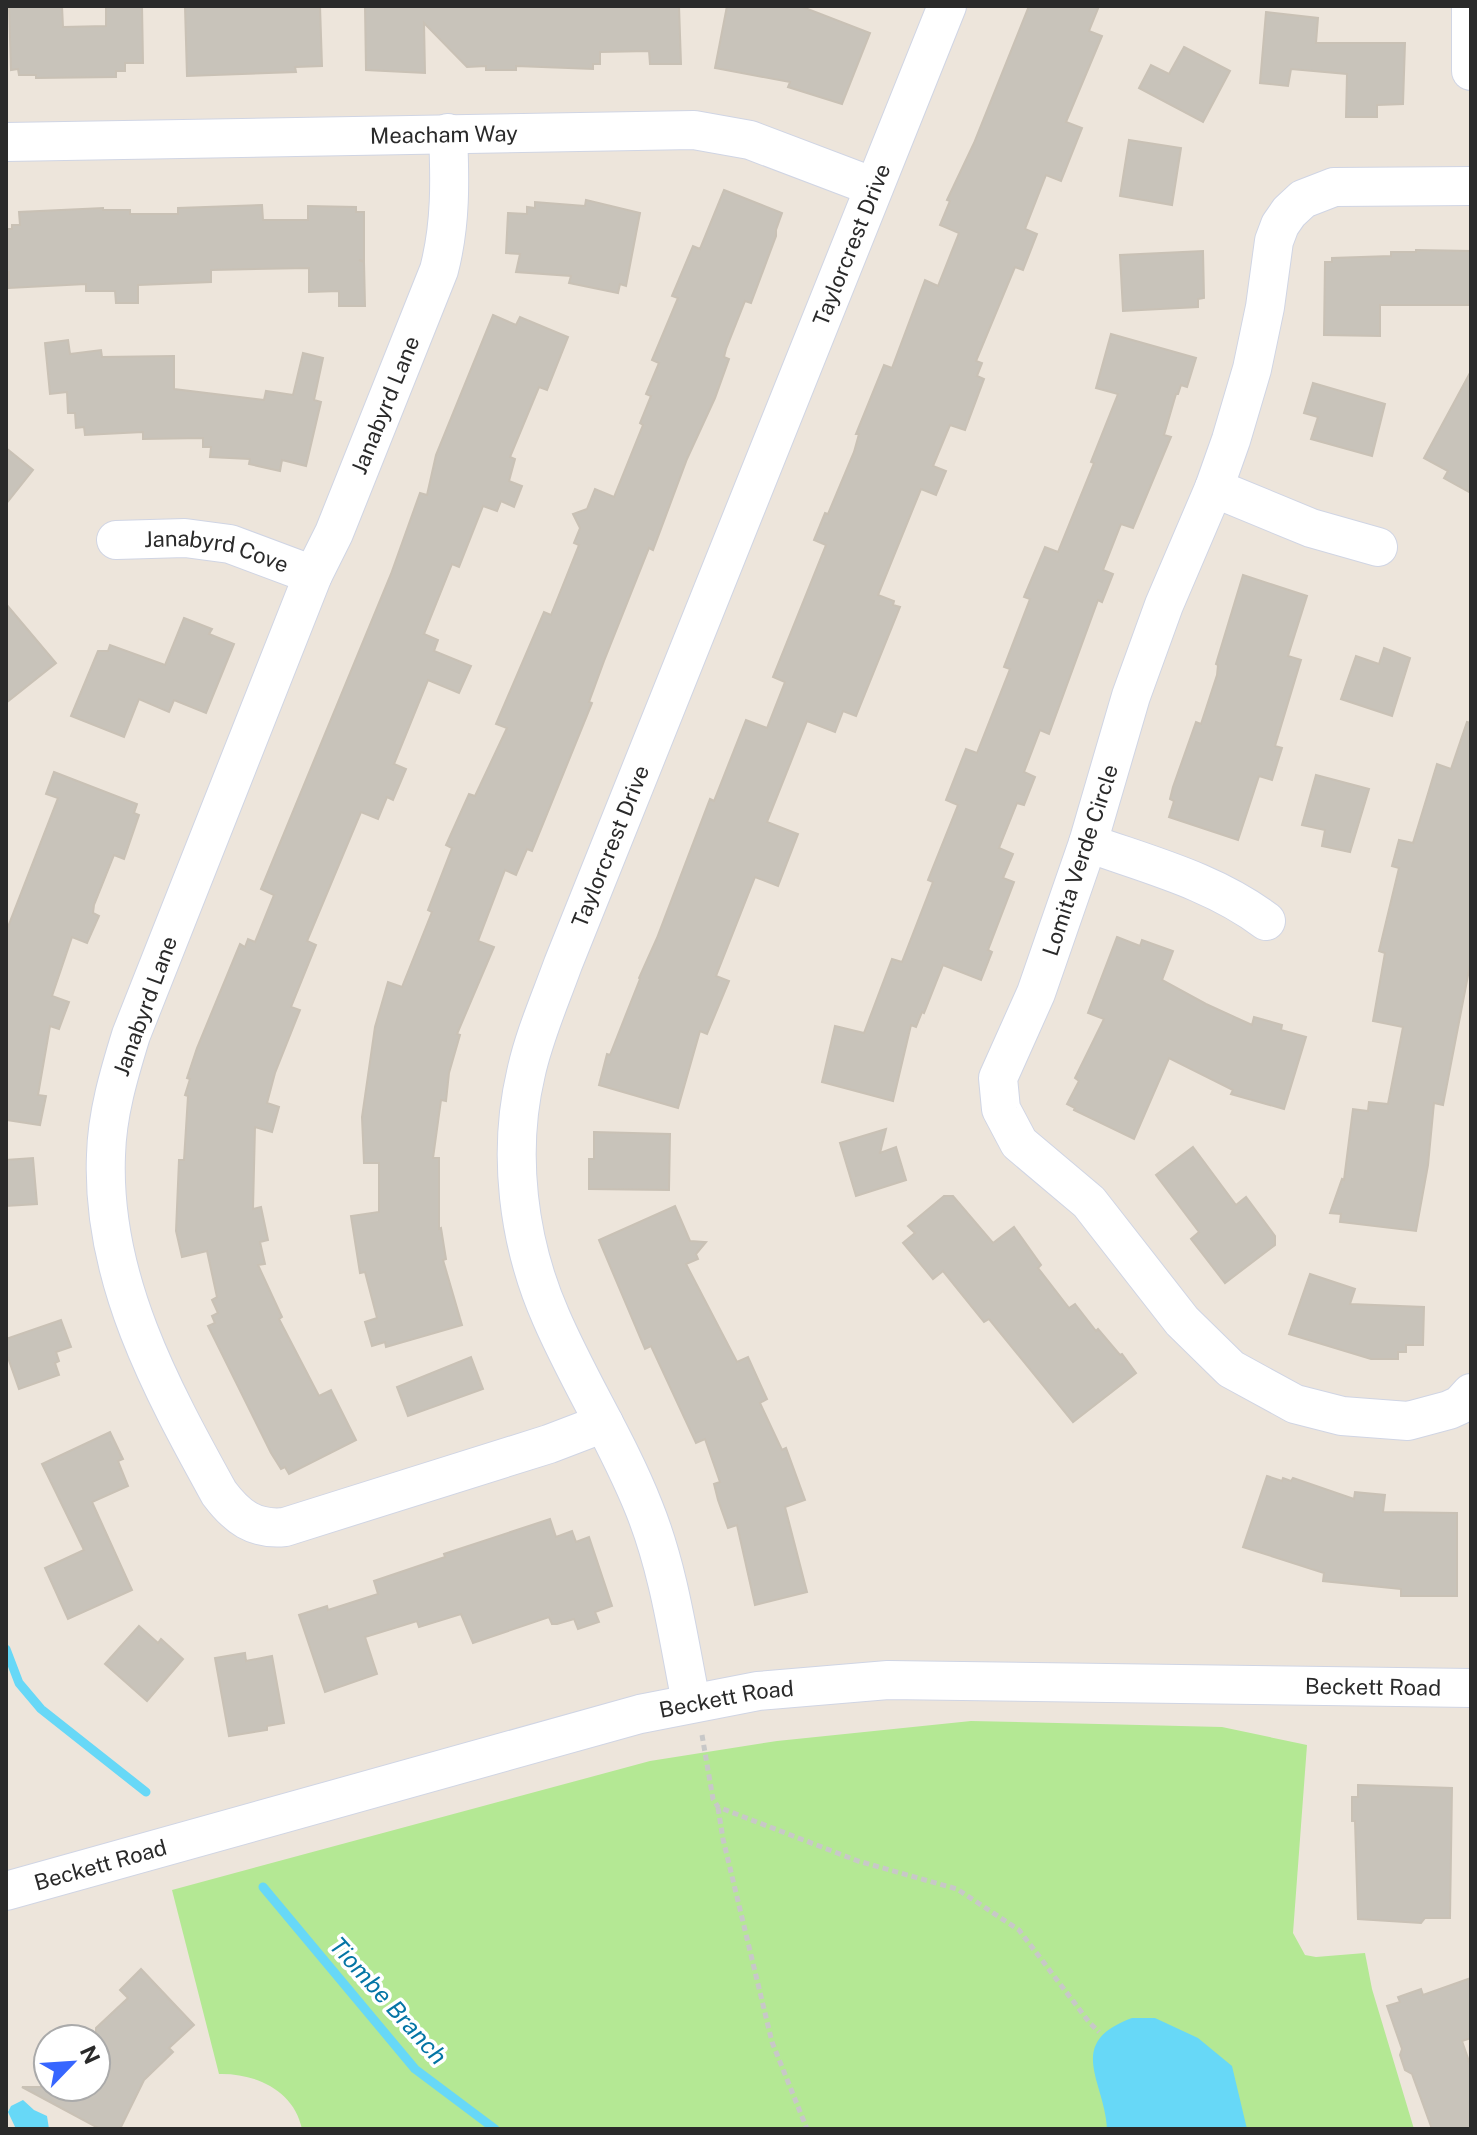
<svg xmlns="http://www.w3.org/2000/svg" width="1477" height="2135" viewBox="0 0 1477 2135" font-family="'Public Sans',sans-serif">
	<style>
		.green { fill: #b4e894 }
		.water { fill: #67d8f7 }
		.lines { fill: none; stroke-linecap: round; stroke-linejoin: round }
		.stream { stroke: #67d8f7; stroke-width: 9 }
		.building { fill: #c8c3ba; stroke: #c9c1b5; stroke-width: 2 }
		.minor-casing { stroke: #d0d5e4; stroke-width: 40 }
		.path { stroke: #c8c8c8; stroke-width: 5; stroke-dasharray: 6 4; stroke-linecap: butt }
		.minor { stroke: #fff; stroke-width: 38 }
		.labels { text-anchor: middle; stroke-width: 7; stroke-linejoin: round; paint-order: stroke }
		.street-label { font-size: 22px; fill: #2a2a2a; stroke: #fff }
		.water-label { font-size: 24px; font-style: italic; fill: #0475a5; stroke: #fff }
	</style>
	<rect width="100%" height="100%" fill="#ede5db"/>
	<path class="green" d="M971 1721 1222 1727 1307 1745 1293 1933 1305 1955 1316 1957 1365 1953 1372 1989 1414 2129H302C294 2090 255 2073 219 2074L172 1890 650 1761 777 1741Z"/>
	<g class="water">
		<path d="M1132 2018H1155L1198 2038 1232 2066 1247 2129H1107C1105 2081 1064 2043 1132 2018Z"/>
		<polygon points="23,2100 34,2110 47,2116 49,2129 16,2129 8,2112 11,2106"/>
	</g>
	<g class="lines">
		<g class="stream">
			<polyline points="6,1649 19,1683 41,1709 146,1792"/>
			<polyline points="263,1887 415,2069 495,2129"/>
		</g>
	</g>
	<g class="building">
		<polygon points="9,6 62,6 63,27 106,26 106,6 142,6 143,63 125,63 125,71 116,71 116,77 36,78 36,75 19,75 18,69 11,70"/>
		<polygon points="320,6 322,66 295,67 296,72 187,76 185,7"/>
		<polygon points="365,6 679,6 681,64 650,64 649,51 600,52 600,64 593,64 593,69 516,66 516,70 486,70 486,66 467,67 424,23 425,73 366,70"/>
		<polygon points="727,6 800,6 870,33 842,104 788,87 790,82 715,68"/>
		<polygon points="1029,6 1099,6 1089,31 1102,36 1066,122 1082,128 1061,181 1046,175 1025,229 1037,234 1023,270 1015,267 976,361 982,363 977,376 984,379 965,430 950,425 933,466 946,471 936,495 921,489 878,595 894,601 893,605 900,607 856,716 843,711 835,732 807,721 767,822 798,834 778,886 755,877 716,976 729,981 707,1034 700,1031 678,1108 599,1085 607,1054 610,1055 640,979 639,978 657,938 710,799 714,801 746,720 767,728 785,682 773,677 826,545 814,540 825,513 828,514 854,452 859,434 856,434 884,365 892,368 925,280 938,286 959,233 940,225 950,201 947,200 974,143"/>
		<polygon points="1266,12 1318,18 1316,43 1405,43 1403,104 1377,105 1377,117 1346,117 1347,74 1291,69 1288,86 1260,83"/>
		<polygon points="1184,47 1230,71 1203,122 1139,88 1151,65 1169,74"/>
		<polygon points="1129,140 1181,148 1172,205 1120,196"/>
		<polygon points="724,190 782,213 776,230 776,236 751,303 745,301 726,349 724,357 729,359 715,398 687,459 653,550 649,548 604,661 589,702 592,703 532,851 527,849 516,875 505,870 478,941 494,947 457,1034 460,1035 449,1073 446,1101 441,1100 433,1158 439,1158 439,1229 441,1228 446,1259 443,1260 462,1325 386,1347 385,1342 372,1346 365,1322 377,1318 365,1272 360,1273 351,1216 379,1212 379,1163 364,1163 362,1117 375,1027 388,982 402,987 432,912 428,910 452,848 446,845 469,794 475,796 507,728 496,724 544,612 551,615 579,545 574,543 580,528 573,514 587,509 595,489 614,497 643,425 640,423 651,396 646,394 659,363 652,360 678,298 672,296 693,246 700,249"/>
		<polygon points="586,200 640,213 626,286 620,284 618,293 569,283 571,276 516,272 520,254 506,253 508,213 527,214 527,207 535,208 535,202 585,206"/>
		<polygon points="262,205 263,220 308,220 308,206 356,207 356,212 364,212 364,261 359,260 364,262 365,306 339,306 339,291 309,292 309,268 211,270 211,282 138,285 138,303 116,303 115,291 86,291 86,284 9,288 9,272 6,272 6,229 12,229 12,225 20,225 19,212 103,208 103,210 130,210 130,214 178,214 178,208"/>
		<polygon points="1416,250 1471,251 1471,305 1380,305 1380,336 1324,335 1325,262 1332,262 1332,258 1391,256 1391,252 1416,252"/>
		<polygon points="1203,251 1204,298 1198,299 1198,307 1123,311 1120,255"/>
		<polygon points="493,315 516,325 520,317 568,337 547,390 539,387 510,457 515,459 509,481 522,486 514,507 501,501 497,511 483,506 459,567 452,564 424,634 438,640 434,651 471,666 459,693 428,680 394,764 406,769 393,800 387,797 378,819 361,812 307,941 316,945 291,1007 300,1010 275,1073 267,1103 279,1107 272,1132 255,1127 253,1209 261,1207 268,1240 260,1242 265,1264 258,1265 282,1317 279,1319 319,1396 331,1390 356,1440 289,1474 285,1467 281,1469 271,1453 208,1326 215,1323 212,1316 218,1313 212,1300 217,1297 207,1251 182,1257 176,1231 179,1160 184,1160 188,1096 185,1095 190,1079 187,1078 197,1048 240,944 245,947 248,939 255,942 274,895 261,889 391,574 420,493 427,495 436,455"/>
		<polygon points="1111,334 1196,358 1187,387 1181,385 1178,394 1176,394 1164,435 1171,437 1133,528 1121,524 1103,570 1113,574 1102,602 1098,600 1049,734 1040,730 1024,772 1035,777 1024,805 1017,803 999,848 1013,854 1003,878 1014,882 988,950 992,952 981,980 943,965 924,1013 922,1012 916,1027 911,1025 893,1101 822,1082 835,1026 864,1033 892,959 902,962 933,882 928,880 958,805 946,800 966,749 977,753 1010,669 1004,667 1030,599 1024,597 1045,547 1058,552 1094,463 1091,462 1118,394 1096,388"/>
		<polygon points="68,340 70,354 101,350 102,357 174,356 174,389 264,400 266,391 293,395 303,353 323,358 314,400 321,402 306,466 282,460 280,471 249,464 250,459 210,457 211,447 203,447 203,438 143,439 143,432 85,435 84,427 76,428 75,413 68,413 67,392 50,394 45,343"/>
		<polygon points="1471,371 1471,493 1444,478 1448,471 1424,458"/>
		<polygon points="1313,383 1385,404 1372,456 1311,439 1318,417 1304,413"/>
		<polygon points="6,448 33,470 6,504"/>
		<polygon points="1243,575 1307,596 1288,656 1301,660 1275,746 1282,748 1272,780 1259,776 1238,840 1169,817 1174,801 1170,799 1173,787 1196,722 1201,724 1217,675 1218,665 1216,664"/>
		<polygon points="6,604 56,663 6,703"/>
		<polygon points="184,618 212,629 209,634 234,644 206,713 174,700 169,712 139,699 124,737 71,716 98,651 108,651 110,645 165,665"/>
		<polygon points="1384,648 1410,658 1392,716 1341,699 1356,656 1379,664"/>
		<polygon points="1467,722 1471,723 1471,960 1443,1105 1434,1103 1428,1165 1416,1231 1340,1222 1341,1214 1330,1213 1342,1179 1344,1180 1353,1109 1368,1111 1369,1102 1388,1104 1403,1027 1373,1021 1385,953 1379,951 1399,868 1392,866 1399,840 1413,843 1437,764 1451,769"/>
		<polygon points="54,772 137,804 134,813 139,815 124,859 114,855 94,905 93,913 99,916 87,943 72,937 52,996 69,1002 59,1029 50,1026 38,1095 46,1096 40,1125 6,1120 6,932 58,798 46,794"/>
		<polygon points="1316,775 1369,789 1350,852 1322,846 1325,830 1302,825"/>
		<polygon points="1117,937 1140,946 1142,940 1173,951 1162,980 1206,1004 1252,1025 1254,1017 1282,1025 1281,1030 1306,1037 1284,1109 1231,1094 1233,1090 1169,1058 1134,1139 1074,1110 1075,1108 1067,1104 1079,1081 1075,1078 1104,1019 1088,1013"/>
		<polygon points="886,1129 880,1153 896,1147 906,1180 856,1196 840,1143"/>
		<polygon points="594,1132 670,1134 669,1190 589,1189 589,1159 594,1159"/>
		<polygon points="1193,1147 1236,1205 1246,1197 1275,1236 1275,1245 1225,1283 1191,1239 1199,1232 1156,1175"/>
		<polygon points="33,1158 37,1204 6,1206 6,1160"/>
		<polygon points="944,1196 953,1196 993,1243 1014,1227 1041,1265 1038,1268 1069,1308 1075,1304 1096,1331 1098,1329 1120,1355 1122,1354 1136,1373 1073,1422 989,1319 984,1322 943,1271 933,1279 903,1243 915,1233 908,1226"/>
		<polygon points="675,1206 690,1241 706,1242 696,1254 698,1259 686,1264 737,1362 748,1357 767,1399 760,1403 782,1450 786,1448 805,1500 785,1507 807,1592 755,1605 737,1525 728,1528 718,1500 714,1484 720,1482 705,1439 696,1443 651,1346 645,1349 599,1240"/>
		<polygon points="1310,1274 1355,1289 1350,1304 1424,1307 1423,1345 1406,1345 1406,1352 1398,1352 1398,1359 1371,1359 1289,1334"/>
		<polygon points="61,1320 71,1347 56,1352 59,1361 55,1363 59,1375 19,1389 6,1352 6,1339"/>
		<polygon points="471,1357 483,1389 408,1416 397,1387"/>
		<polygon points="110,1432 123,1459 118,1461 128,1486 92,1502 132,1590 68,1619 45,1568 84,1550 42,1464"/>
		<polygon points="1267,1476 1282,1481 1283,1478 1291,1481 1293,1478 1354,1499 1355,1492 1385,1495 1383,1512 1457,1513 1457,1596 1401,1596 1401,1589 1323,1581 1324,1573 1243,1547"/>
		<polygon points="550,1519 556,1537 572,1531 576,1542 589,1537 612,1606 595,1612 599,1622 578,1629 574,1619 557,1624 552,1624 549,1617 473,1643 461,1614 419,1627 417,1621 365,1637 377,1674 325,1692 299,1615 327,1606 328,1610 378,1594 374,1581 445,1557 444,1554"/>
		<polygon points="139,1626 158,1643 161,1639 183,1659 147,1701 105,1664"/>
		<polygon points="245,1653 246,1661 272,1656 284,1723 267,1726 267,1730 229,1736 215,1658"/>
		<polygon points="1358,1785 1452,1788 1450,1918 1425,1918 1421,1923 1358,1919 1355,1821 1352,1821 1352,1797 1358,1797"/>
		<polygon points="141,1969 194,2025 169,2048 173,2052 144,2080 120,2129 100,2129 22,2087 96,2087 96,2028 128,1998 120,1990"/>
		<polygon points="1471,1978 1471,2038 1462,2041 1471,2067 1471,2129 1432,2129 1412,2074 1405,2070 1400,2055 1402,2049 1387,2006 1400,2002 1398,1997 1421,1989 1423,1995"/>
	</g>
	<g class="lines">
		<g class="minor-casing">
			<g id="minor">
				<polyline points="1471,6 1471,71"/>
				<path d="M448 133C450 180 451 224 439 270L334 533 313 575 131 1035C119 1074 107 1114 106 1155 101 1278 161 1388 219 1493 237 1517 254 1530 285 1527L549 1444 604 1423"/>
				<path id="s1" d="M6 142 694 130 750 140 874 187"/>
				<polyline points="1471,186 1334,187 1303,199 1289,212 1280,225 1274,241 1265,307 1252,369 1231,440 1214,488 1164,605 1131,696 1088,843 1036,993 998,1078 1001,1109 1019,1143 1089,1202 1182,1321 1231,1369 1295,1404 1342,1416 1408,1421 1449,1410 1460,1405 1471,1393"/>
				<polyline points="1214,488 1311,528 1378,547"/>
				<path id="s2" d="M116 540 185 538 230 544 313 575"/>
				<path d="M1088 843C1149 865 1213 881 1266 921"/>
				<path id="s3" d="M691 1702C678 1637 669 1570 644 1508 618 1442 579 1382 551 1317 518 1242 507 1153 526 1073 534 1036 550 1000 563 964L947 6"/>
				<path id="s4" d="M6 1891 640 1714 758 1691 888 1680 1471 1688"/>
			</g>
		</g>
		<g class="path">
			<polyline points="702,1735 713,1799 718,1807 858,1861 957,1889 1019,1930 1089,2022 1099,2032"/>
			<polyline points="718,1808 723,1839 772,2042 807,2129"/>
		</g>
		<use href="#minor" class="minor"/>
	</g>
	<g class="labels">
		<g class="street-label">
			<text dy="8" stroke="none"><textPath href="#s1" startOffset="438">Meacham Way</textPath></text>
			<text dy="8" stroke="none"><textPath href="#s3" startOffset="1552">Taylorcrest Drive</textPath></text>
			<text transform="translate(385 405) rotate(-68)" y="8">Janabyrd Lane</text>
			<text dy="8" stroke="none"><textPath href="#s2" startOffset="102">Janabyrd Cove</textPath></text>
			<text dy="8" stroke="none"><textPath href="#s3" startOffset="904">Taylorcrest Drive</textPath></text>
			<text transform="translate(1080 860) rotate(-72)" y="8">Lomita Verde Circle</text>
			<text transform="translate(145 1006) rotate(-70)" y="8">Janabyrd Lane</text>
			<text dy="8" stroke="none"><textPath href="#s4" startOffset="1394">Beckett Road</textPath></text>
			<text dy="8" stroke="none"><textPath href="#s4" startOffset="746">Beckett Road</textPath></text>
			<text dy="8" stroke="none"><textPath href="#s4" startOffset="98">Beckett Road</textPath></text>
		</g>
		<g class="water-label">
			<text transform="translate(388 2001) rotate(48)" y="8">Tiombe Branch</text>
		</g>
	</g>
	<rect width="1477" height="2135" fill="none" stroke="#2a2a2a" stroke-width="16"/>
	<g transform="translate(72 2063) rotate(65)"><circle r="38" fill="#ffffff" stroke="#aaaaaa" stroke-width="2"/>
	<path d="M0-6L14 30L0 20L-14 30Z" fill="#3766ff"/>
	<text y="-12" font-size="22" font-weight="bold" text-anchor="middle" fill="#2a2a2a">N</text>
	</g>
</svg>
